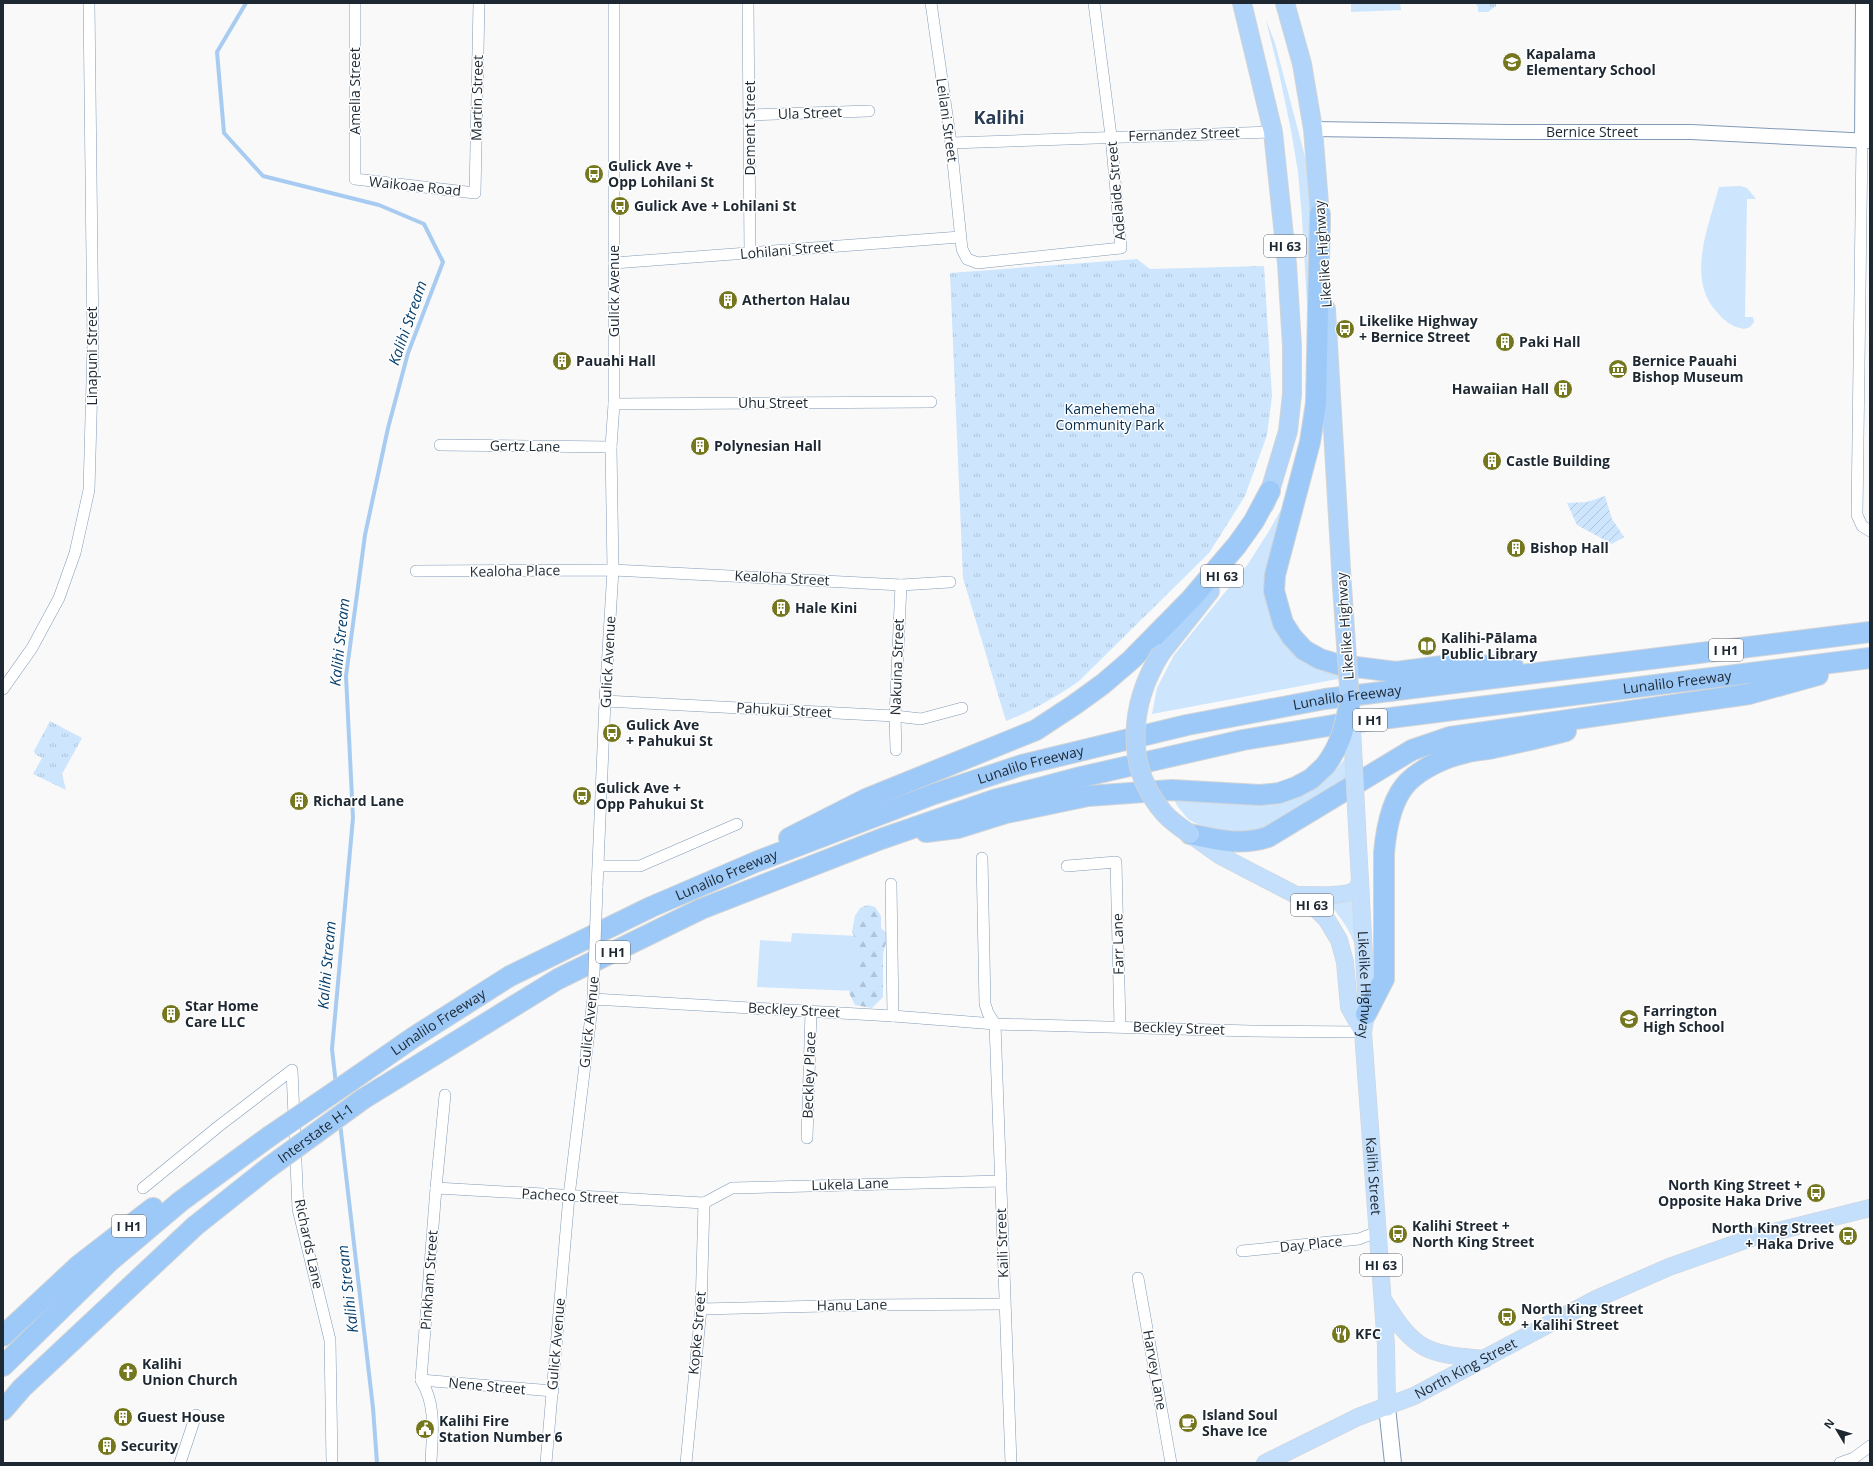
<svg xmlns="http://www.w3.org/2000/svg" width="1873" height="1466" viewBox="0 0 1873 1466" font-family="'Open Sans',sans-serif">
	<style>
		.grass { fill: #cde5fd }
		.forest { fill: url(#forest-firs) }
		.park { fill: url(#park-tufts) }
		.garden { fill: url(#garden-furrows) }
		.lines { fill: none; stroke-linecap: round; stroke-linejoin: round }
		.stream { stroke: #a8ccf1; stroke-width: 4 }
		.minor-casing { stroke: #819bb6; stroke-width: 12 }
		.tertiary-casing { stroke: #819bb6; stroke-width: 16 }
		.secondary-casing { stroke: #819bb6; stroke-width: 18 }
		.primary-casing { stroke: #d2d4d6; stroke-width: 18 }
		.trunk-casing { stroke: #d2d4d6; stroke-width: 20 }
		.motorway-casing { stroke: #d2d4d6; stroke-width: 22 }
		.minor { stroke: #fff; stroke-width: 11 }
		.tertiary { stroke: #fff; stroke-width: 14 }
		.secondary { stroke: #fff; stroke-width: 16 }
		.primary { stroke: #c4dffb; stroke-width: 17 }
		.trunk { stroke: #b0d4fa; stroke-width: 18 }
		.motorway { stroke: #9cc9f8; stroke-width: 20 }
		.minor-bridge-casing { stroke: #819bb6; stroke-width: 12; stroke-linecap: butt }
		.primary-bridge-casing { stroke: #d2d4d6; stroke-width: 18; stroke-linecap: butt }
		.trunk-bridge-casing { stroke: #d2d4d6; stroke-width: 20; stroke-linecap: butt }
		.motorway-bridge-casing { stroke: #d2d4d6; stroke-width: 22; stroke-linecap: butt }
		.minor-bridge { stroke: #fff; stroke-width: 11 }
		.primary-bridge { stroke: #c4dffb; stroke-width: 17 }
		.trunk-bridge { stroke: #b0d4fa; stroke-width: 18 }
		.motorway-bridge { stroke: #9cc9f8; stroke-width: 20 }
		.labels { text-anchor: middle; stroke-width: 3; stroke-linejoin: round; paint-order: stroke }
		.shield { fill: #fff; stroke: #616870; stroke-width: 1 }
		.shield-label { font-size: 13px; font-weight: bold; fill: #1d2832 }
		.poi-label { font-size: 14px; font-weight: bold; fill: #1d2832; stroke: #fff; text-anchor: start }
		.street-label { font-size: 14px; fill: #1d2832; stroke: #fff }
		.park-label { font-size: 14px; fill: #042c4e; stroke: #fff }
		.water-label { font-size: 15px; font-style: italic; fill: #073f6c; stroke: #fff }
		.district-label { font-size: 18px; font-weight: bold; fill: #253c53; stroke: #fff }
	</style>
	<defs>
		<pattern id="forest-firs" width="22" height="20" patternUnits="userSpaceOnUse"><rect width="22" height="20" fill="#cde5fd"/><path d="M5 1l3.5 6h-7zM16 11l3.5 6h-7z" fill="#b0c4d9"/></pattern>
		<pattern id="park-tufts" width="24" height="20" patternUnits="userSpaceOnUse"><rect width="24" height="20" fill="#cde5fd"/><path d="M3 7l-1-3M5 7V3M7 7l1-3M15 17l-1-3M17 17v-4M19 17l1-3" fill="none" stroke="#b0c4d9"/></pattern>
		<pattern id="garden-furrows" width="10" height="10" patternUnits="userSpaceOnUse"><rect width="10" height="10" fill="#cde5fd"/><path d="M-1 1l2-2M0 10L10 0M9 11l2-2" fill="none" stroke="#b0c4d9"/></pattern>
	</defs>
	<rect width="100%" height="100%" fill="#f9f9f9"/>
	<g class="grass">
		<polygon points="1351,3 1400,3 1401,10 1351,12"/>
		<polygon points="1266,20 1275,43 1312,183 1319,400 1279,564 1286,624 1336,666 1343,678 1152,714 1157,688 1174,655 1248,564 1269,531 1283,506 1306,436 1308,322 1302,218 1298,172 1291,130 1279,73"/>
		<path d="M1740 186 1747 188 1756 199H1747L1745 317H1753L1754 322 1750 327 1744 329C1732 327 1724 321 1716 311 1686 277 1709 226 1719 187Z"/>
		<polygon points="1348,755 1349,780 1258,833 1210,830 1189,820 1178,807 1173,798 1316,787 1331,775"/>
		<path d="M1363 894 1356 949C1351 930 1340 917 1328 902Z"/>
		<polygon points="792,933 859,936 856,991 757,987 760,940 791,942"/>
	</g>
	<polygon class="forest" points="868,905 875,907 881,916 881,928 888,934 883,954 883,997 872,1008 855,1005 849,993 856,975 856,942 852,931 855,916 860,908"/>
	<g class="park">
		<polygon points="1475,3 1496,3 1496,6 1488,12 1478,12 1478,7"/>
		<path d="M1137 259 1150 269 1264 266 1272 396 1267 435 1245 496 1209 553 1079 681C1056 697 1032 711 1006 721L963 578 950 273Z"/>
		<polygon points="50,721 82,738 62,774 66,790 33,774 42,758 35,754 34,751"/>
	</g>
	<polygon class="garden" points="1605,496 1612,519 1624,537 1612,544 1577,525 1567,503 1587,502"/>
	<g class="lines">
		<g class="stream">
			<polyline points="246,3 217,52 224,133 263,176 379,205 424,224 443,262 408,353 388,428 365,535 346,676 353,818 332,1049 336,1085"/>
			<polyline points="340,1123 373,1408 377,1463"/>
		</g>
		<g class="minor-casing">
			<g id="minor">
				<polyline points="355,3 355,179 475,193 479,3"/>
				<polyline points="748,3 750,254"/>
				<polyline points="931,3 951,143 962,249 967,259 978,263 1121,248 1111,136 1094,3"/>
				<polyline points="750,115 869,111"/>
				<polyline points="1862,141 1857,515 1862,526 1870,531"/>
				<polyline points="951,143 1273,132"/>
				<polyline points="614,263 960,237"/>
				<polyline points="614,404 931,402"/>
				<polyline points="440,445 611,447"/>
				<polyline points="416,571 613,570 901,585 950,582"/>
				<polyline points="3,689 32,648 59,598 75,553 89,490 93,345 89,3"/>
				<polyline points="605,701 895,716 921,719 962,708"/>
				<polyline points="896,750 895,716 901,585"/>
				<polyline points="982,858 985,1004 988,1013 995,1024 1011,1463"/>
				<polyline points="599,866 640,866 737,824"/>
				<polyline points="1067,866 1116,862 1120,1026"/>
				<polyline points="891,884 893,1016"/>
				<polyline points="597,888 605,701 613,570 611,447 614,404 614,3"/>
				<polyline points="807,1138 811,1012"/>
				<polyline points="143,1188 219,1126 292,1070 298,1209 330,1340 332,1463"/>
				<polyline points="436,1188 704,1203"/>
				<polyline points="704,1203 732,1188 1001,1181"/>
				<polyline points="1242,1251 1359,1239 1379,1231"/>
				<polyline points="1138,1278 1171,1463"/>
				<polyline points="701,1309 867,1305 1004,1304"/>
				<polyline points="421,1380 553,1391"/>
				<polyline points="180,1463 196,1415"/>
				<path d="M431 1463C432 1434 437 1406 421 1380L436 1188 445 1095"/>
				<polyline points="546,1463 569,1196 593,999 893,1016 995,1024 1251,1031 1363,1032"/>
				<polyline points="686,1463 701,1309 704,1203"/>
				<polyline points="1840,1463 1854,1458 1870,1446"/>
			</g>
		</g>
		<g class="tertiary-casing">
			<g id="tertiary">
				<path id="s1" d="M1313 129 1509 132H1691L1870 141"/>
				<polyline points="1862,141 1863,3"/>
			</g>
		</g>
		<g class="secondary-casing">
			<polyline id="secondary" points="1387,1407 1393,1463"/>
		</g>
		<g class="primary-casing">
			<g id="primary">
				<path id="s2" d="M1357 826 1366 992V1014L1363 1032 1386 1346 1387 1407"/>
				<polyline points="1191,835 1219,855 1296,895 1312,905 1327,920 1339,940 1345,962 1349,1007 1363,1032"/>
				<path d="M1298 895C1309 895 1346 897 1355 890 1357 889 1359 884 1360 882"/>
				<path d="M1384 1301C1415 1352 1428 1354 1485 1359"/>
				<path id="s3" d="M1265 1463 1358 1417 1414 1396 1596 1299 1669 1267 1754 1237 1870 1208"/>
			</g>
		</g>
		<g class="trunk-casing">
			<g id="trunk">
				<polyline points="1242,3 1273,132 1287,264 1292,346 1292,394 1288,431 1270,491 1265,504"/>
				<polyline points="1285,3 1302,64 1313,129 1321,228"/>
				<polyline points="1326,309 1342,586"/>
				<polyline points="1161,653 1210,591"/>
			</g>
		</g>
		<g class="motorway-casing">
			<g id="motorway">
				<polyline points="1320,214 1316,403 1310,442 1275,575 1274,591 1283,623 1292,637 1304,650 1320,659 1340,665 1396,672 1450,665 1513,666"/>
				<polyline points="926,832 958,828 1006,813 1088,796 1172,790 1260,795 1279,793 1296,787 1311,779 1325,766"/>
				<path d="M1190 834C1217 840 1241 846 1268 837L1412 750 1450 737 1749 694 1818 675"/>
				<polyline points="789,838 866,799 1036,730 1074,705 1103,684 1131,660 1191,599 1237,545 1254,521 1270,491"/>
				<path d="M1366 1014 1384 979V853C1386 830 1391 799 1408 782 1422 768 1446 757 1465 753 1475 750 1487 750 1498 747 1521 742 1543 737 1566 731"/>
				<path id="s4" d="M352 1080 414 1037 510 976 651 907 758 861 934 794 1022 765 1187 725 1325 699 1870 632"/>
				<path id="s5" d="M363 1099 558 979 701 909 881 839 994 800 1081 777 1243 740 1334 725 1870 658"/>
				<polyline points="3,1336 78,1266 153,1208"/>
				<polyline points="3,1366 110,1261 181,1201 270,1136"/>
				<polyline points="3,1410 22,1388 195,1226 268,1168"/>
			</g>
		</g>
		<use href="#minor" class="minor"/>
		<use href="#tertiary" class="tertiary"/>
		<use href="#secondary" class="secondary"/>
		<use href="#primary" class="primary"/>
		<use href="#trunk" class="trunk"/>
		<use href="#motorway" class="motorway"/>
		<g class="minor-bridge-casing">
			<polyline id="minor-bridge" points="593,999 597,888"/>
		</g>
		<g class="primary-bridge-casing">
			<polyline id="primary-bridge" points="1351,709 1357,826"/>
		</g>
		<g class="trunk-bridge-casing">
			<g id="trunk-bridge">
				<polyline points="1342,586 1350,702"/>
				<path d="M1161 653C1130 703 1123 766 1164 813 1171 821 1181 828 1190 834"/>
			</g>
		</g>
		<g class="motorway-bridge-casing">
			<g id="motorway-bridge">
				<path d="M1325 766C1341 745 1344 728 1350 702"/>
				<polyline points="270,1136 352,1080"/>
				<path id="s6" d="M268 1168 363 1099"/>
			</g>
		</g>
		<use href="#minor-bridge" class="minor-bridge"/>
		<use href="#primary-bridge" class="primary-bridge"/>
		<use href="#trunk-bridge" class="trunk-bridge"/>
		<use href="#motorway-bridge" class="motorway-bridge"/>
	</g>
	<defs>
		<g id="school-disc" transform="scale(1)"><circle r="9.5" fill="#74771e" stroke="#fff"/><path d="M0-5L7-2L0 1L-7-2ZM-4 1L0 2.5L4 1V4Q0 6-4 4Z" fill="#fff"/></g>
		<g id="bus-disc" transform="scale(1)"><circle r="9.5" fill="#74771e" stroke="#fff"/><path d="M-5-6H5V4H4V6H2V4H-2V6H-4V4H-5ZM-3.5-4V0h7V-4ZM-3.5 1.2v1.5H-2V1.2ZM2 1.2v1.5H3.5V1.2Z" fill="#fff"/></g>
		<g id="building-disc" transform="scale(1)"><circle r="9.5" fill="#74771e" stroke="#fff"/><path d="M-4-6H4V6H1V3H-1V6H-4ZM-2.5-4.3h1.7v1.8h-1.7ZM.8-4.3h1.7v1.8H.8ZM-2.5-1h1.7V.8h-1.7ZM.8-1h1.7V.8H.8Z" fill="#fff"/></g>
		<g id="museum-disc" transform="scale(1)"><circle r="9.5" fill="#74771e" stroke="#fff"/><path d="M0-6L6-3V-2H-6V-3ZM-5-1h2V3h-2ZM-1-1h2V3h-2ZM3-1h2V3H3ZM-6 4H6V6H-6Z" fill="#fff"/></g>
		<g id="library-disc" transform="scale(1)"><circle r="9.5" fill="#74771e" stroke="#fff"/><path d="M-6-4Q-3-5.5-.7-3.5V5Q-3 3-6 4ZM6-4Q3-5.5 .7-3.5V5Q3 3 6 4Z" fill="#fff"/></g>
		<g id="restaurant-disc" transform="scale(1)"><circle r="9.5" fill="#74771e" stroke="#fff"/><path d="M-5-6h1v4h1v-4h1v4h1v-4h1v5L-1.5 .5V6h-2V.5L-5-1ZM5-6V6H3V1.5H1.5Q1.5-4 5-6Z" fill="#fff"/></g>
		<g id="church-disc" transform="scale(1)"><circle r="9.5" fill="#74771e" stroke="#fff"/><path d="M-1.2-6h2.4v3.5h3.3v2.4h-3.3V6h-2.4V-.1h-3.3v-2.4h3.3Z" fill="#fff"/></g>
		<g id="cafe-disc" transform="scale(1)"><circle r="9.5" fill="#74771e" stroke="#fff"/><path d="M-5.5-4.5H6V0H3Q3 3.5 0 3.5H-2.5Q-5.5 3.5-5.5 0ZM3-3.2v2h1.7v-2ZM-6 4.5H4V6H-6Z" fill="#fff"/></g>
		<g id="civic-disc" transform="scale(1)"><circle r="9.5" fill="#74771e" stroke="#fff"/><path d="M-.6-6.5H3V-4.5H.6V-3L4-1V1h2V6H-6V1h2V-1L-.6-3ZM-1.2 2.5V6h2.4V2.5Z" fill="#fff"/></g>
	</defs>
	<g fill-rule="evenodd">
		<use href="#school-disc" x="1512" y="62"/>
		<use href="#bus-disc" x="594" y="174"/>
		<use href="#bus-disc" x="620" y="206"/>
		<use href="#building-disc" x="728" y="300"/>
		<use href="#bus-disc" x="1345" y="329"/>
		<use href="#building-disc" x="1505" y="342"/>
		<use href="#building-disc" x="562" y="361"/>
		<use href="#museum-disc" x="1618" y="369"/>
		<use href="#building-disc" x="1563" y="389"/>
		<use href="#building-disc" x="700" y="446"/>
		<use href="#building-disc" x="1492" y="461"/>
		<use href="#building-disc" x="1516" y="548"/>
		<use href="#building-disc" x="781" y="608"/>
		<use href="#library-disc" x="1427" y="646"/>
		<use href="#bus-disc" x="612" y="733"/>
		<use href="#bus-disc" x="582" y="796"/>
		<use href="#building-disc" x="299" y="801"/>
		<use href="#building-disc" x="171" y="1014"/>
		<use href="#school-disc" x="1629" y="1019"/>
		<use href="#bus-disc" x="1816" y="1193"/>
		<use href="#bus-disc" x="1398" y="1234"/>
		<use href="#bus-disc" x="1848" y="1236"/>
		<use href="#bus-disc" x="1507" y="1317"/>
		<use href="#restaurant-disc" x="1341" y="1334"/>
		<use href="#church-disc" x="128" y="1372"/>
		<use href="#building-disc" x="123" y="1417"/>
		<use href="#cafe-disc" x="1188" y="1423"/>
		<use href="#civic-disc" x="425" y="1429"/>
		<use href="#building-disc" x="107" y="1446"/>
	</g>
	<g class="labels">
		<g class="shield">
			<rect x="1264" y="235" width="42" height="22" rx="3"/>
			<rect x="1201" y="565" width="42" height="22" rx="3"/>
			<rect x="1709" y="639" width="34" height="22" rx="3"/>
			<rect x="1353" y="709" width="34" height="22" rx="3"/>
			<rect x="1291" y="894" width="42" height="22" rx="3"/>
			<rect x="596" y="941" width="34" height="22" rx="3"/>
			<rect x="112" y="1215" width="34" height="22" rx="3"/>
			<rect x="1360" y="1254" width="42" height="22" rx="3"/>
		</g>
		<g class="shield-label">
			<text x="1285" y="251">HI 63</text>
			<text x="1222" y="581">HI 63</text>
			<text x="1726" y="655">I H1</text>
			<text x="1370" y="725">I H1</text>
			<text x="1312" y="910">HI 63</text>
			<text x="613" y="957">I H1</text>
			<text x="129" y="1231">I H1</text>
			<text x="1381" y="1270">HI 63</text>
		</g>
		<g class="poi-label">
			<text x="1526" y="59">Kapalama<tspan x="1526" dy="16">Elementary School</tspan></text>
			<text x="608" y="171">Gulick Ave +<tspan x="608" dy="16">Opp Lohilani St</tspan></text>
			<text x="634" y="211">Gulick Ave + Lohilani St</text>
			<text x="742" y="305">Atherton Halau</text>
			<text x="1359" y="326">Likelike Highway<tspan x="1359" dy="16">+ Bernice Street</tspan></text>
			<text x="1519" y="347">Paki Hall</text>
			<text x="576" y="366">Pauahi Hall</text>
			<text x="1632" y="366">Bernice Pauahi<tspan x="1632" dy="16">Bishop Museum</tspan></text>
			<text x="1549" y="394" text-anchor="end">Hawaiian Hall</text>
			<text x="714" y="451">Polynesian Hall</text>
			<text x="1506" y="466">Castle Building</text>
			<text x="1530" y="553">Bishop Hall</text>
			<text x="795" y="613">Hale Kini</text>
			<text x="1441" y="643">Kalihi-Pālama<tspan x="1441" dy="16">Public Library</tspan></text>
			<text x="626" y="730">Gulick Ave<tspan x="626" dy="16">+ Pahukui St</tspan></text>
			<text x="596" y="793">Gulick Ave +<tspan x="596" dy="16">Opp Pahukui St</tspan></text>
			<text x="313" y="806">Richard Lane</text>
			<text x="185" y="1011">Star Home<tspan x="185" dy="16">Care LLC</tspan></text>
			<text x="1643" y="1016">Farrington<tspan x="1643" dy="16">High School</tspan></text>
			<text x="1802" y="1190" text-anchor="end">North King Street +<tspan x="1802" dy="16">Opposite Haka Drive</tspan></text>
			<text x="1412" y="1231">Kalihi Street +<tspan x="1412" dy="16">North King Street</tspan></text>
			<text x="1834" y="1233" text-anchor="end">North King Street<tspan x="1834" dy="16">+ Haka Drive</tspan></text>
			<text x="1521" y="1314">North King Street<tspan x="1521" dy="16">+ Kalihi Street</tspan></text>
			<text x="1355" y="1339">KFC</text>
			<text x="142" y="1369">Kalihi<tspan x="142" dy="16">Union Church</tspan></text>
			<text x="1202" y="1420">Island Soul<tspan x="1202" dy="16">Shave Ice</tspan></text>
			<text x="137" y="1422">Guest House</text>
			<text x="439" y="1426">Kalihi Fire<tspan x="439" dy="16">Station Number 6</tspan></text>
			<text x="121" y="1451">Security</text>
		</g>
		<g class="street-label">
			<text transform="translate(355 91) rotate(-90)" y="5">Amelia Street</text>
			<text transform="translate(477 98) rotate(-89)" y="5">Martin Street</text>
			<text transform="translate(810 113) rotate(-2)" y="5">Ula Street</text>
			<text transform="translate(947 120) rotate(82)" y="5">Leilani Street</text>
			<text transform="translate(750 128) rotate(-90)" y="5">Dement Street</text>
			<text dy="5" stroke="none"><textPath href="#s1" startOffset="279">Bernice Street</textPath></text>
			<text transform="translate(1184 134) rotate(-2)" y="5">Fernandez Street</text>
			<text transform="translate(415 186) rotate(6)" y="5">Waikoae Road</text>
			<text transform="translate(1116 191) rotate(-95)" y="5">Adelaide Street</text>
			<text transform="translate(787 250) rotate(-5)" y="5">Lohilani Street</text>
			<text transform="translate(1323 254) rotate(-94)" y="5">Likelike Highway</text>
			<text transform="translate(614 291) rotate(-90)" y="5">Gulick Avenue</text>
			<text transform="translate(92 356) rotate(-90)" y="5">Linapuni Street</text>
			<text x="773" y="408">Uhu Street</text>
			<text transform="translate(525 446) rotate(1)" y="5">Gertz Lane</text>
			<text transform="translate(515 571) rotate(-1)" y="5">Kealoha Place</text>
			<text transform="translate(782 578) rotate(3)" y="5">Kealoha Street</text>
			<text transform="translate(1345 626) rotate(-94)" y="5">Likelike Highway</text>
			<text transform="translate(608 662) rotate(-87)" y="5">Gulick Avenue</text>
			<text transform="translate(897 667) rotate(-88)" y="5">Nakuina Street</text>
			<text dy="5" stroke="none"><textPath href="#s5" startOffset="1395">Lunalilo Freeway</textPath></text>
			<text dy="5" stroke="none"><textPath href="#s4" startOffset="1076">Lunalilo Freeway</textPath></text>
			<text transform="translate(784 710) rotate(3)" y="5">Pahukui Street</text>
			<text dy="5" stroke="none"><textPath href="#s4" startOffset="752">Lunalilo Freeway</textPath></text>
			<text dy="5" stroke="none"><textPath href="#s4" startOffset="428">Lunalilo Freeway</textPath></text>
			<text transform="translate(1118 944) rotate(-91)" y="5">Farr Lane</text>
			<text dy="5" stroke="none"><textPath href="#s2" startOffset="159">Likelike Highway</textPath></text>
			<text transform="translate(794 1010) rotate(3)" y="5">Beckley Street</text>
			<text dy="5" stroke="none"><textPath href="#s4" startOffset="104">Lunalilo Freeway</textPath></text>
			<text transform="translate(589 1022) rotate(-84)" y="5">Gulick Avenue</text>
			<text transform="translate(1179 1028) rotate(2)" y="5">Beckley Street</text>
			<text transform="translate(809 1075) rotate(-88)" y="5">Beckley Place</text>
			<text dy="5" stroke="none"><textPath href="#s6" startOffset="59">Interstate H-1</textPath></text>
			<text dy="5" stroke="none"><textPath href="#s2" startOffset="351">Kalihi Street</textPath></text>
			<text transform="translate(850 1184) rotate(-2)" y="5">Lukela Lane</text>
			<text transform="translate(570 1196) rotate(3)" y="5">Pacheco Street</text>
			<text transform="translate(1002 1243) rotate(-92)" y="5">Kaili Street</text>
			<text transform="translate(309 1244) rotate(78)" y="5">Richards Lane</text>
			<text transform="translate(1311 1244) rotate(-6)" y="5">Day Place</text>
			<text transform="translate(429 1280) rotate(-86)" y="5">Pinkham Street</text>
			<text transform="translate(852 1305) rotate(-1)" y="5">Hanu Lane</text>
			<text transform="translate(697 1333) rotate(-85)" y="5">Kopke Street</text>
			<text transform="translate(556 1344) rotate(-85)" y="5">Gulick Avenue</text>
			<text dy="5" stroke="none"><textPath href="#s3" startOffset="222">North King Street</textPath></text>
			<text transform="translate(1155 1370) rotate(80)" y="5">Harvey Lane</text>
			<text transform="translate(487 1386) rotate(5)" y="5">Nene Street</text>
		</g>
		<g class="park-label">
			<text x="1110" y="414">Kamehemeha<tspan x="1110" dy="16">Community Park</tspan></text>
		</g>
		<g class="water-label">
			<text transform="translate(408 323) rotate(-71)" y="5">Kalihi Stream</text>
			<text transform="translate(340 642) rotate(-84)" y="5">Kalihi Stream</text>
			<text transform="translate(327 965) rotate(-85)" y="5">Kalihi Stream</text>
			<text transform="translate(348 1289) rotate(-97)" y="5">Kalihi Stream</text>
		</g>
		<g class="district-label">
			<text x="999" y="124">Kalihi</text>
		</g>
	</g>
	<rect width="1873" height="1466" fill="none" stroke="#1d2832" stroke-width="8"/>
	<g transform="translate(1837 1430) rotate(308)" stroke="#ffffff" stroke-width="3" paint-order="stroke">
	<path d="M0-3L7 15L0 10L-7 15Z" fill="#1d2832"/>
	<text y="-6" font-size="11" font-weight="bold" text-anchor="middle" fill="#1d2832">N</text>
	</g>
</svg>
